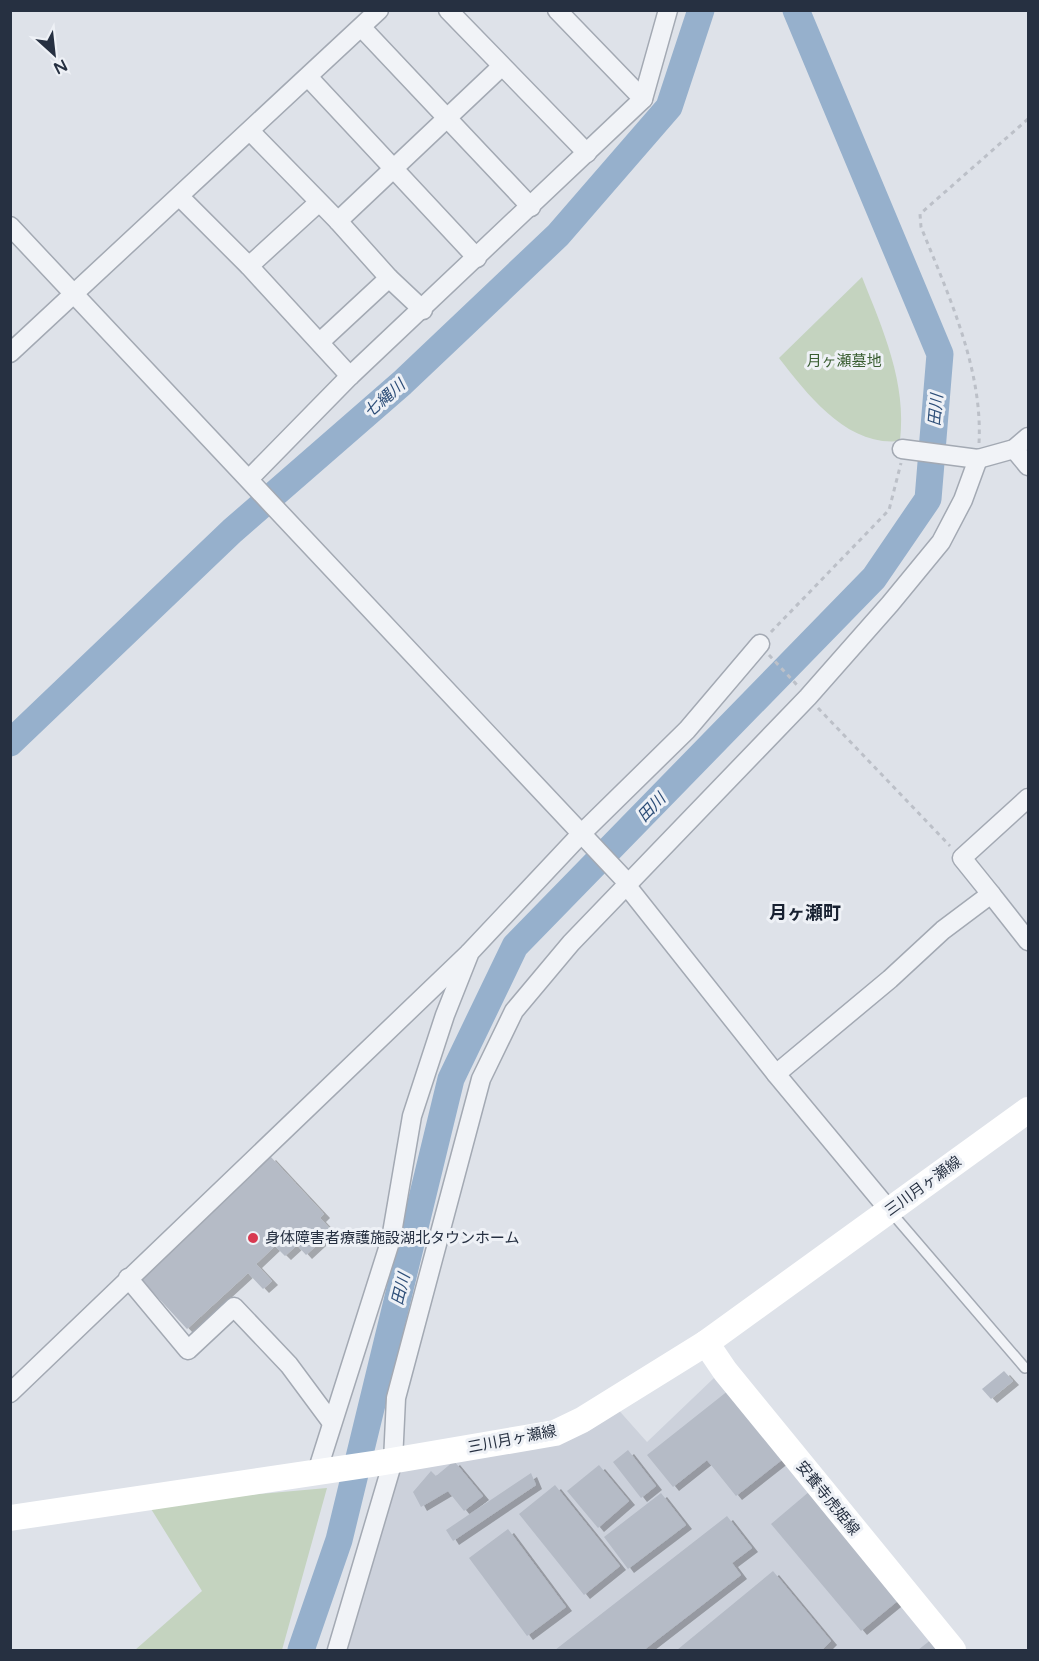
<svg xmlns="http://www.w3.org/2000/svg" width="1039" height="1661" viewBox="0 0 1039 1661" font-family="'Varela Round','Noto Sans JP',sans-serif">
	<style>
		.built { fill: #ccd1db }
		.green { fill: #c4d3bf }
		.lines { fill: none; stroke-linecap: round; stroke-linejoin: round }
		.river { stroke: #96b0cc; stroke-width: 27 }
		.building { fill: #b5bbc6; filter: url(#shadow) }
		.lane-casing { stroke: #a3a9b3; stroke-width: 12 }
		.street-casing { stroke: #a3a9b3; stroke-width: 21 }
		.path { stroke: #bcc0c8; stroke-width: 3; stroke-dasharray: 4.5 4.5; stroke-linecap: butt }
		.lane { stroke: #f1f3f7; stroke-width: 9 }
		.street { stroke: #f1f3f7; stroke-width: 18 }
		.secondary { stroke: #fff; stroke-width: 26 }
		.poi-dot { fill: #d83950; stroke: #eef1f6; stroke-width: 2 }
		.labels { text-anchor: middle; stroke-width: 6; stroke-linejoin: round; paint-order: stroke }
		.park-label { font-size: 15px; fill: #3a5e32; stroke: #eef1f6 }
		.street-label { font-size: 15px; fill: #263041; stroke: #eef1f6 }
		.poi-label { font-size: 15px; fill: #263041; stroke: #eef1f6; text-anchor: start }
		.water-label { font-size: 16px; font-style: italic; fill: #2d4e78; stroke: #eef1f6 }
		.quarter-label { font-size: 18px; font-weight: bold; fill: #182131; stroke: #eef1f6 }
	</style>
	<defs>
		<filter id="shadow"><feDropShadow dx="6" dy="4" stdDeviation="0" flood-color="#0004"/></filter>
	</defs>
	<rect width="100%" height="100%" fill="#dee2e9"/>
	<polygon class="built" points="715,1377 951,1650 348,1650 395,1465 615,1406 647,1442"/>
	<g class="green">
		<path d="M862 277C883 330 907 383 900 441 847 447 808 395 779 358Z"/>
		<polygon points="327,1488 282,1650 135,1650 202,1591 148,1504"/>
	</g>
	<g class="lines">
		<g class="river">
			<polyline points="10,743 232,531 402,383 558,235 669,107 701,10"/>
			<polyline points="301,1650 339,1540 451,1079 515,946 874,578 928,499 940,354 796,10"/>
		</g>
	</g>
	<g class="building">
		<polygon points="270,1156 324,1214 320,1218 332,1231 306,1255 297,1245 285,1256 275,1246 256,1264 272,1281 263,1289 248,1273 187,1329 139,1277"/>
		<polygon points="1004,1371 1013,1381 991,1399 982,1389"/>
		<polygon points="729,1390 783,1459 736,1496 707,1460 673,1487 647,1455"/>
		<polygon points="628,1450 656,1486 641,1498 613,1462"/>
		<polygon points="454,1461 483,1496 464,1511 448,1491 421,1507 413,1492 431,1471 436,1476"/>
		<polygon points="599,1465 629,1501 598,1528 567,1491"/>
		<polygon points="531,1473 536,1485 453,1541 446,1530"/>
		<polygon points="555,1485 620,1566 584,1595 519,1514"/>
		<polygon points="810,1491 900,1599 861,1631 771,1524"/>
		<polygon points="661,1493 686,1525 628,1569 604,1537"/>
		<polygon points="727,1516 752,1548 732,1563 741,1575 644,1650 555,1650"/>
		<polygon points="508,1529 566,1607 527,1636 469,1558"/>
		<polygon points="773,1571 831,1641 822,1650 677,1650"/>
		<polygon points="932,1639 942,1650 918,1650"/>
	</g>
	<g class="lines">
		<g class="lane-casing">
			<polyline id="lane" points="891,1212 1025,1368"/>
		</g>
		<g class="street-casing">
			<g id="street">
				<polyline points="448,10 587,153"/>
				<polyline points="557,10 643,99"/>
				<polyline points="362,28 531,207"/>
				<polyline points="309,78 477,258"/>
				<polyline points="251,132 338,221 389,278 423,310"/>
				<polyline points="180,197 249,266 350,376"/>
				<polyline points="338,221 501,67"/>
				<polyline points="10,226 625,880 627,886 776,1074 889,1210"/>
				<polyline points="249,266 318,203"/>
				<polyline points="320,342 389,278"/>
				<polyline points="10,353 379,10"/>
				<polyline points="902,449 978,459 1014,449 1028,437"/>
				<polyline points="1014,449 1028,466"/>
				<polyline points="249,479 350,376 643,99 668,10"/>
				<polyline points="991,894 1028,941"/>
				<polyline points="776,1074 890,979 943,930 991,894 962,858 1028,798"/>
				<polyline points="128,1278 188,1350 234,1307 289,1365 332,1423"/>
				<polyline points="10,1393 469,953"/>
				<polyline points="317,1472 391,1239 412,1116 445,1015 470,952 581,834 687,730 760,644"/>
				<polyline points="337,1650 393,1461 396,1398 481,1079 514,1011 571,943 808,697 890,604 941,542 963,500 978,459"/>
			</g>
		</g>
		<g class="path">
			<path d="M979 443C983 369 948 294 921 227L920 214 1028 119"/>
			<polyline points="771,632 889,510 901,463"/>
			<polyline points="769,655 797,685"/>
			<polyline points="818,708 950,846"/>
		</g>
		<use href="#lane" class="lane"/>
		<use href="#street" class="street"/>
		<g class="secondary">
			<polyline points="706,1343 725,1371 953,1650"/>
			<polyline points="10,1518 379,1463 555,1433 582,1420 706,1343 1028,1110"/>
		</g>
	</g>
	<circle class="poi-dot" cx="253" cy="1238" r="6"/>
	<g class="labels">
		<g class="park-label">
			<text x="844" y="366">月ヶ瀬墓地</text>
		</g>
		<g class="street-label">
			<text transform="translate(923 1186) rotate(-36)" y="5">三川月ヶ瀬線</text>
			<text transform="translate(512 1439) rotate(-11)" y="5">三川月ヶ瀬線</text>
			<text transform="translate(828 1498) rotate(51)" y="5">安養寺虎姫線</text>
		</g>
		<g class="poi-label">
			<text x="265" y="1243">身体障害者療護施設湖北タウンホーム</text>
		</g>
		<g class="water-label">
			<text transform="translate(384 398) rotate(-41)" y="6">七縄川</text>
			<text transform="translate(935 410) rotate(-85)" y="6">田川</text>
			<text transform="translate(651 807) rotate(-46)" y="6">田川</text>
			<text transform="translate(400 1289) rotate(-76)" y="6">田川</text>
		</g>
		<g class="quarter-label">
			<text x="805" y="919">月ヶ瀬町</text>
		</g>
	</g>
	<rect width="1039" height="1661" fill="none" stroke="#263041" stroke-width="24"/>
	<g transform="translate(54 54) rotate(153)" stroke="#eef1f6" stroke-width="4.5" paint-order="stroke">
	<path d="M0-4.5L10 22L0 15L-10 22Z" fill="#263041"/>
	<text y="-9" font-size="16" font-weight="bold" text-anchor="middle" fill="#263041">N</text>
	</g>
</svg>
